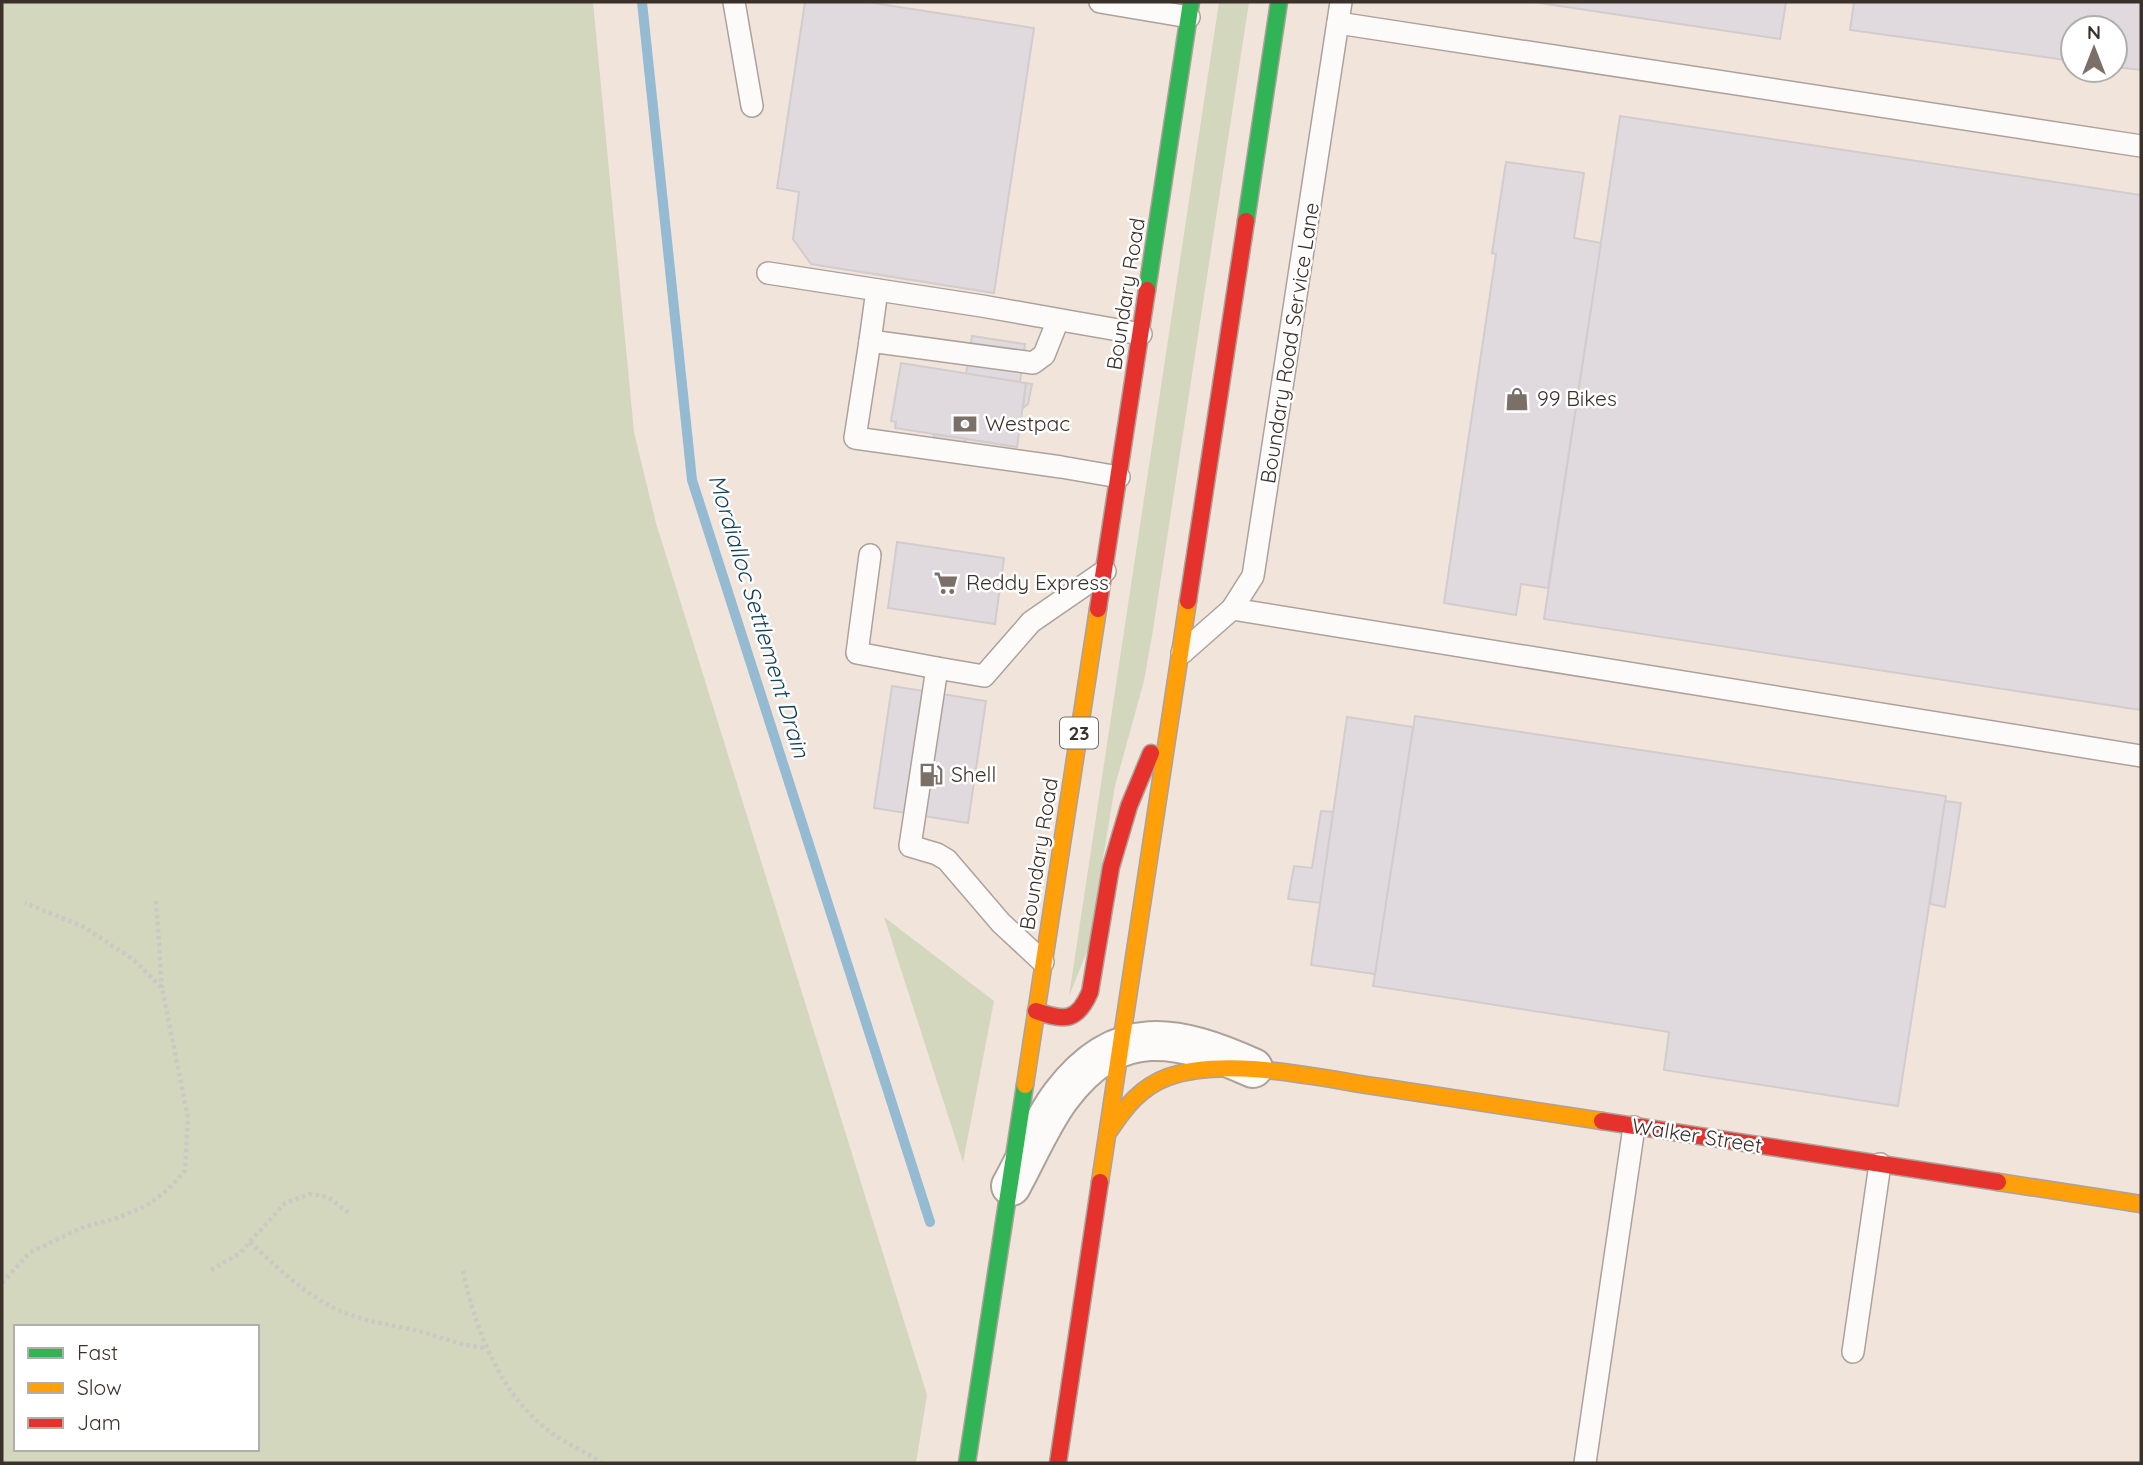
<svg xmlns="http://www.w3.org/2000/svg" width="2143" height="1465" viewBox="0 0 2143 1465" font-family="Quicksand,sans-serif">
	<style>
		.green { fill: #d3d7bd; fill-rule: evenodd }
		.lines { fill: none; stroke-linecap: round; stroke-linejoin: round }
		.stream { stroke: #94bbd2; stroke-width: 10 }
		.building { fill: #e0dade; stroke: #d3cccd; stroke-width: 2 }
		.lane-casing { stroke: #aca29b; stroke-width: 24 }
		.street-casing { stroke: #aca29b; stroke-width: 42 }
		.fast-casing { stroke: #aca29b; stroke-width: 19 }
		.slow-casing { stroke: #aca29b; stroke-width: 19 }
		.jam-casing { stroke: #aca29b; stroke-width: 19 }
		.path { stroke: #ccc8c4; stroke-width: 4.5; stroke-dasharray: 3.5 3.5; stroke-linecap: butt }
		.lane { stroke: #fdfbfa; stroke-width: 21 }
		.street { stroke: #fdfbfa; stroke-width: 38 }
		.fast { stroke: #30b455; stroke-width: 16 }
		.slow { stroke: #ff9f0a; stroke-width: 16 }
		.jam { stroke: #e5322d; stroke-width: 16 }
		.labels { text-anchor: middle; stroke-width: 5; stroke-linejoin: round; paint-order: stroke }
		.shield { fill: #fff; stroke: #756f6a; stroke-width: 2 }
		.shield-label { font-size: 19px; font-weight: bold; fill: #3a312a }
		.street-label { font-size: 21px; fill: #3a312a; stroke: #fff }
		.poi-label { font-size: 21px; fill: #3a312a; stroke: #fff; text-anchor: start }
		.water-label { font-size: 23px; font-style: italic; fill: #13445e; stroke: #fff }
	</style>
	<rect width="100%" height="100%" fill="#f1e5db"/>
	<g class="green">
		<path d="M2 2H593L634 432 656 523 927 1395 916 1463H2ZM16 1327H257V1449H16Z"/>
		<polygon points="1219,2 1249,2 1153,630 1144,681 1115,786 1088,949 1069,996"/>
		<polygon points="884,917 994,1001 963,1162"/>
	</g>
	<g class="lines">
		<polyline class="stream" points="642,2 692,480 930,1222"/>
	</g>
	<g class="building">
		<polygon points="805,2 867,2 1034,28 994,293 811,264 793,239 799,192 777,188"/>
		<polygon points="1533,2 1786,2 1780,39"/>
		<polygon points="1854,2 2141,2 2141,70 2115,67 2115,28 2073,28 2073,61 1850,30"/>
		<polygon points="1620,116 2141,195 2141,710 1544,619"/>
		<polygon points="1506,162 1584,173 1574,238 1601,243 1548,588 1521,584 1516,615 1444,603 1496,254 1492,253"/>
		<polygon points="972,336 1025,344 1020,382 966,374"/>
		<polygon points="901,363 1026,383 1017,447 895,428 896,422 891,421"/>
		<polygon points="1026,383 1032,384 1028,404 1023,408"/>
		<polygon points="933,434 967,439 962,443 936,439"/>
		<polygon points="897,542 1004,558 995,624 888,608"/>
		<polygon points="892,686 986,701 968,823 874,808"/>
		<polygon points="1415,716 1946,796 1898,1106 1664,1070 1669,1032 1373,986"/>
		<polygon points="1347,717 1413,727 1375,974 1311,965"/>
		<polygon points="1945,801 1961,803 1945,907 1930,904"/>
		<polygon points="1321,811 1333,812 1320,903 1288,899 1294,866 1312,868"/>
	</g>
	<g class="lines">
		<g class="lane-casing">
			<g id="lane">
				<polyline points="734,2 752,106"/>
				<polyline points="1100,2 1189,17"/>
				<polyline points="1338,23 2141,146"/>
				<polyline points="768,273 982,306 1141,334"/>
				<polyline points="1058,320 1044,355 1033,363 870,341 855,438 1061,467 1119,477"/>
				<polyline points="870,341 877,290"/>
				<polyline points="870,555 857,653 937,668"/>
				<polyline points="1232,609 2141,756"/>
				<polyline points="1182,653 1232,609 1253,576 1341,2"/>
				<polyline points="1043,962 1001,923 947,860 937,854 910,846 937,668 984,676 1031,622 1105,571"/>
				<polyline points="1853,1352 1880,1164"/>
				<polyline points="1585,1463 1634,1127"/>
			</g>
		</g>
		<g class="street-casing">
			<path id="street" d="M1011 1186C1026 1159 1042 1121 1061 1096 1117 1021 1177 1034 1253 1068"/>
		</g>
		<g class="fast-casing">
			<g id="fast">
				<polyline points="1246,221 1279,2"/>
				<polyline points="1147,290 1191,2"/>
				<polyline points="967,1463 1025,1085"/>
			</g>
		</g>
		<g class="slow-casing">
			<g id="slow">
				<polyline points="1025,1085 1098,609"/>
				<path d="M1110 1130C1125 1107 1141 1087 1168 1077 1227 1056 1318 1078 1380 1087 1454 1099 1528 1110 1602 1121"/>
				<polyline points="1100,1182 1188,601"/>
				<polyline points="1998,1182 2141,1204"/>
			</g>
		</g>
		<g class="jam-casing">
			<g id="jam">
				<polyline points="1188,601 1246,221"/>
				<polyline points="1098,609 1147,290"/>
				<path d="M1036 1011C1065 1021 1077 1022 1090 992L1111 867 1129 806 1151 753"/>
				<polyline points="1602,1121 1998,1182"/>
				<polyline points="1058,1463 1100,1182"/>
			</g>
		</g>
		<g class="path">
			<polyline points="156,901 162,988"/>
			<path d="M250 1242C283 1273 315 1305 360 1318 379 1324 399 1326 418 1331 441 1337 462 1346 486 1348"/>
			<polyline points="211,1270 240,1253 285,1203 310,1194 328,1197 349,1213"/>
			<path d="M463 1271C476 1332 502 1400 556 1436 571 1446 588 1453 602 1463"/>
			<polyline points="2,1283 29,1253 81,1228 117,1218 146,1206 168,1189 185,1171 188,1118 162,988 134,960 84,927 25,903"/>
		</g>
		<use href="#lane" class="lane"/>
		<use href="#street" class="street"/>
		<use href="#fast" class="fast"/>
		<use href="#slow" class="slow"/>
		<use href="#jam" class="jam"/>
	</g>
	<defs>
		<g id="shop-bare" transform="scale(1.89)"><path d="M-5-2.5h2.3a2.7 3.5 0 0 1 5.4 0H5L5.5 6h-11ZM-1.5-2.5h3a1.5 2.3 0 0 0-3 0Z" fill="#7a7068" stroke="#fff" stroke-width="2.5" paint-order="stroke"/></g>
		<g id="bank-bare" transform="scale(1.89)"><path d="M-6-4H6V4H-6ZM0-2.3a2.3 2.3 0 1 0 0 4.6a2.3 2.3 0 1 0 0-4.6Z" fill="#7a7068" stroke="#fff" stroke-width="2.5" paint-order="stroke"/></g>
		<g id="supermarket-bare" transform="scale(1.89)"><path d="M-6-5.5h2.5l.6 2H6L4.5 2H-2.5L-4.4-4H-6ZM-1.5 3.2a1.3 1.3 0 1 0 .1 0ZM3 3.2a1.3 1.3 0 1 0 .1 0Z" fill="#7a7068" stroke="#fff" stroke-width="2.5" paint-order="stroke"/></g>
		<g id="fuel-bare" transform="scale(1.89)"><path d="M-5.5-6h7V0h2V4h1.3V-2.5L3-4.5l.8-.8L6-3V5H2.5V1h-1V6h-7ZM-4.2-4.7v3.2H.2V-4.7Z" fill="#7a7068" stroke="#fff" stroke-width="2.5" paint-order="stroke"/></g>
	</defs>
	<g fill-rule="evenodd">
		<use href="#shop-bare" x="1517" y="399"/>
		<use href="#bank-bare" x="965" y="424"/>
		<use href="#supermarket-bare" x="946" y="583"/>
		<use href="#fuel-bare" x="931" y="775"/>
	</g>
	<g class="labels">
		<rect class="shield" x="1060" y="717.5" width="38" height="31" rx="5"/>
		<g class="shield-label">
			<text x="1079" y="740">23</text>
		</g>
		<g class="street-label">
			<text transform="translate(1126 294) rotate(-81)" y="7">Boundary Road</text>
			<text transform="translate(1290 343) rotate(-81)" y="7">Boundary Road Service Lane</text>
			<text transform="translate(1039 854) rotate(-81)" y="7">Boundary Road</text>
			<text transform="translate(1697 1136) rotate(9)" y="7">Walker Street</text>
		</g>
		<g class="poi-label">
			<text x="1537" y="406">99 Bikes</text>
			<text x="985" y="431">Westpac</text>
			<text x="966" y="590">Reddy Express</text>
			<text x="951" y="782">Shell</text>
		</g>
		<g class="water-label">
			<text transform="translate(759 616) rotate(73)" y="8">Mordialloc Settlement Drain</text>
		</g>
	</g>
	<rect width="2143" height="1465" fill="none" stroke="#3a312a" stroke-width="7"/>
	<rect x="14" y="1325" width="245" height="126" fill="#ffffff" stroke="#b0adaa" stroke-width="2"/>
	<rect x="28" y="1348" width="35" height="10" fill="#30b455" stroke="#b0adaa" stroke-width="2"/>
	<text x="77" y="1360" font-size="21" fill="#3a312a">Fast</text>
	<rect x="28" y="1383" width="35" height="10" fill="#ff9f0a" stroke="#b0adaa" stroke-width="2"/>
	<text x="77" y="1395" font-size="21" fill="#3a312a">Slow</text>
	<rect x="28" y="1418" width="35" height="10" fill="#e5322d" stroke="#b0adaa" stroke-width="2"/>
	<text x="77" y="1430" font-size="21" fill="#3a312a">Jam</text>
	<g transform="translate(2094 49)"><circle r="33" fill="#ffffff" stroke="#b0adaa" stroke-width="2"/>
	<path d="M0-5L12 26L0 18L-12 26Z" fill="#7a7068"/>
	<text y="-10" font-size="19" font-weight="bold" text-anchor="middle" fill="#3a312a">N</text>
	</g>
</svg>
